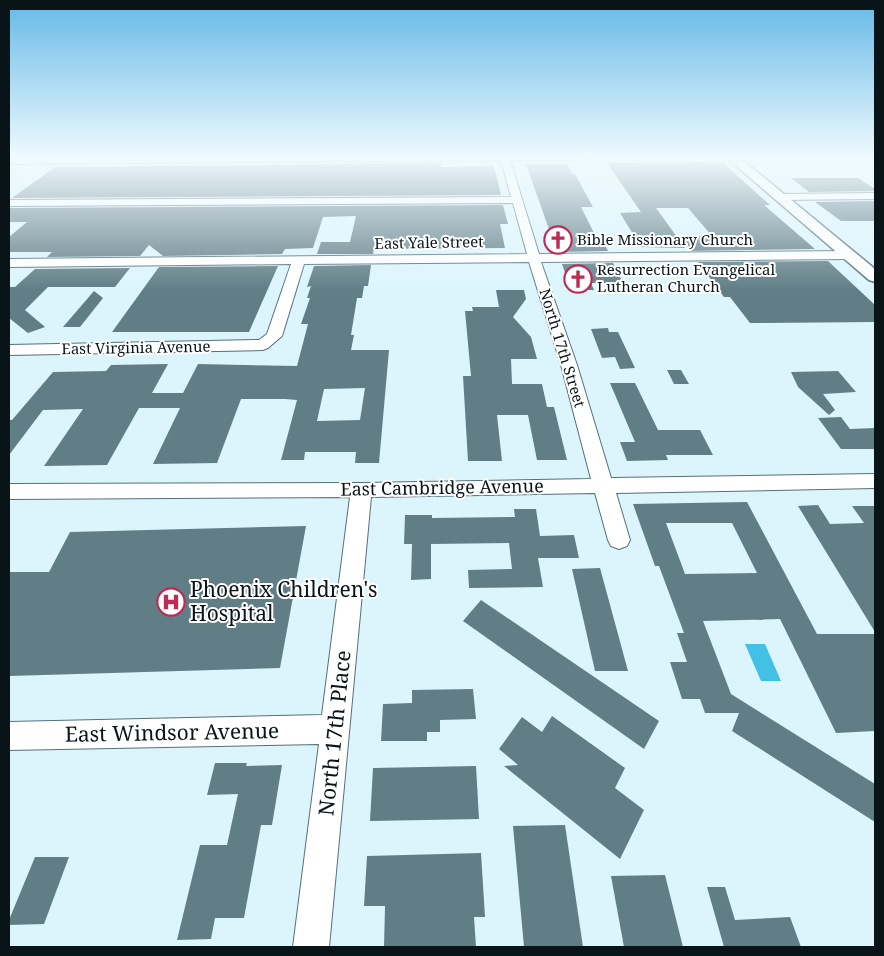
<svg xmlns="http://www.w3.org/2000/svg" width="884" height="956" viewBox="0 0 884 956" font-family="'Noto Serif',serif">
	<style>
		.water { fill: #42c1e4 }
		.building { fill: #617d86; fill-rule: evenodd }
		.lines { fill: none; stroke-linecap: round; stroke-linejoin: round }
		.minor-casing { stroke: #557079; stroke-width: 2 }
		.major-casing { stroke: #557079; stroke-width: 3 }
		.minor { fill: #fff; fill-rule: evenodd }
		.major { fill: #fff; fill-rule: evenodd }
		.labels { text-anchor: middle; stroke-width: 4; stroke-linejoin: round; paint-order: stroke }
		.far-poi-label { font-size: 15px; fill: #091418; stroke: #fff; text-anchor: start }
		.far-street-label { font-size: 15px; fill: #091418; stroke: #fff }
		.street-label { font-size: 18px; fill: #091418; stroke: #fff }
		.near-poi-label { font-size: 21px; fill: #091418; stroke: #fff; text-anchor: start }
		.near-street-label { font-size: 21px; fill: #091418; stroke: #fff }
	</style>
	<rect width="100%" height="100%" fill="#dcf5fd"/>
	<polygon class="water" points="745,644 765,644 781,681 761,681"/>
	<g class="building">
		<polygon points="722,162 770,205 764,205 815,249 690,251 679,237 712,236 688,208 656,208 685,248 641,247 620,213 641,212 607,163"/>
		<polygon points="438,163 441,164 441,167 494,166 501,195 12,198 55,167"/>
		<polygon points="526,164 567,164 572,174 575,174 593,207 581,207 597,239 602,239 608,251 557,252"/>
		<polygon points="791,178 858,178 875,189 875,191 809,192"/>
		<polygon points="875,201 875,221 841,221 815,202"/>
		<polygon points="503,205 508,224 500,224 505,248 374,249 373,254 317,254 321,242 350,242 356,216 323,217 313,248 285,249 282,254 163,256 149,245 140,256 47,257 52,252 9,252 9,237 27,222 9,222 9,208"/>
		<polygon points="828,261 875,305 875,322 750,323 730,297 724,297 698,262"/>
		<polygon points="613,263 623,283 591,283 594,290 571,290 562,264"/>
		<path d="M371 265 368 286H364L362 298H357L351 335H354L351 350H389L379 463H355L356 452H305L304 460H281L297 400 285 399H241L217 463 153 464 180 408H139L107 465 44 466 83 409 43 410 9 455V420H12L53 372 106 371 111 365 168 364 152 393H183L198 364 297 366 308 324H301L310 298H307L311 286 307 287 314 266ZM365 388 360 420 317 421 324 389Z"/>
		<polygon points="278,266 249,332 112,332 159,267"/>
		<polygon points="130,268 115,287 48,287 25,310 45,327 28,333 9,318 9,287 15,287 35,269"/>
		<polygon points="496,290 524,290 526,299 513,317 531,337 537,359 511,359 512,384 542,384 547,407 554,407 567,460 537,460 528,415 497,415 502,461 468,461 463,376 471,376 465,311 473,311 472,307 499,307"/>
		<polygon points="94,291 103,298 80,327 63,327"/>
		<polygon points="608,328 609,332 618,332 635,368 620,369 615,357 602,358 591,329"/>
		<polygon points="667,370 681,370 689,384 674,384"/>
		<polygon points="838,371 856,392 823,394 835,410 829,415 798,387 791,372"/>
		<polygon points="610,383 635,383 658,430 700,430 713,455 666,455 668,460 627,461 620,442 635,442"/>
		<polygon points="841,417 850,429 875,428 875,449 841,449 818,418"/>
		<path d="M747 502 817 634H875V731L836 733 780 619 703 621 731 694 875 784V822L732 731 739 713H705L700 699H682L670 662H687L677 633H684L659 566H655L633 504ZM666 523H732L757 573 685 574Z"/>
		<polygon points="818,505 830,524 864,523 852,506 875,506 875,632 798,506"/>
		<polygon points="514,509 536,509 540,536 574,535 579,558 538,558 543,587 469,588 468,570 512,569 509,543 431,544 431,579 411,580 412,544 404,544 405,515 432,515 432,518 515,517"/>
		<polygon points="306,526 280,668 9,676 9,572 49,572 70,532"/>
		<polygon points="600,568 628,671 595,671 572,569"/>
		<polygon points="481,600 659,721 644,749 463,621"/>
		<polygon points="473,689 476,719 440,720 440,732 427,732 427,741 381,741 383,704 412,703 412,690"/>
		<polygon points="552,716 625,768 615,788 644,810 620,859 504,766 518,765 499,749 522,717 542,732"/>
		<polygon points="215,763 247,763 246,766 282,765 272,825 261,825 244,918 215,918 211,939 177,940 200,845 227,845 238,794 207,795"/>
		<polygon points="476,766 479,819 370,821 373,768"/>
		<polygon points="565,825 583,947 524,947 513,826"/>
		<polygon points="481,853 485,917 474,917 476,947 384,947 385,906 364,906 367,856"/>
		<polygon points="35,857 69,857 44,924 9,925 9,920"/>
		<polygon points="665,875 683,947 624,947 611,876"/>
		<polygon points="707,887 725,887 735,920 790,917 801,947 724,947"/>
	</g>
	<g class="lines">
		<g class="minor-casing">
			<g id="minor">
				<polygon points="230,157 589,157 585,160 510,160 539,254 849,251 855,255 849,259 541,262 577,365 611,478 875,474 875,488 616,493 630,540 627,546 619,549 611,546 608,540 595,493 371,497 329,947 293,947 319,744 9,750 9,722 322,715 350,497 9,499 9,484 361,483 591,479 561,365 529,262 304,264 282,336 268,348 263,350 9,355 9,345 259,340 267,334 291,264 9,267 9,259 527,254 513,203 9,206 9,200 511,197 501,160 9,164 9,158"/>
				<polygon points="875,193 875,199 780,200 775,197 780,194"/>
			</g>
		</g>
		<g class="major-casing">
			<polygon id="major" points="726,157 739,157 875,269 875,282 869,280"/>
		</g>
		<use href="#minor" class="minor"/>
		<use href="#major" class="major"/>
	</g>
	<linearGradient id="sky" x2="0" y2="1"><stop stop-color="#65b9e6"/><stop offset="0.54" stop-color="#effafe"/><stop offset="1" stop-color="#effafe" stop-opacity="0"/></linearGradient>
	<rect width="884" height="291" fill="url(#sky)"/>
	<defs>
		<g id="church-ring" transform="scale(1.4375)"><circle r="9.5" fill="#fff" stroke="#bc2c54" stroke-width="1.5"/><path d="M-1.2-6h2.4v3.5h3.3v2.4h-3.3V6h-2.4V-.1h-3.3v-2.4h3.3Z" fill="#bc2c54"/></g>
		<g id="hospital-ring" transform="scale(1.4375)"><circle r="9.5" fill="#fff" stroke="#bc2c54" stroke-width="1.5"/><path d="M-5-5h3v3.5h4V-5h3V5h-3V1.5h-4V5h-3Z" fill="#bc2c54"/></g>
	</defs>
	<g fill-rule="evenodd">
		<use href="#church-ring" x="558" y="240"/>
		<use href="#church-ring" x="578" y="279"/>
		<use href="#hospital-ring" x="171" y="602"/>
	</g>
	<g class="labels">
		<g class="far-poi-label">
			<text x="577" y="245">Bible Missionary Church</text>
			<text x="597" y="275">Resurrection Evangelical<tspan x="597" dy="17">Lutheran Church</tspan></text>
		</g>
		<g class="far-street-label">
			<text transform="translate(429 243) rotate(-1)" y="5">East Yale Street</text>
			<text transform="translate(136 348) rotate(-1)" y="5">East Virginia Avenue</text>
			<text transform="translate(562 348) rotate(73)" y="5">North 17th Street</text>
		</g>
		<g class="street-label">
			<text transform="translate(442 488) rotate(-1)" y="6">East Cambridge Avenue</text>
		</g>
		<g class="near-poi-label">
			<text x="190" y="597">Phoenix Children's<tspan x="190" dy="24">Hospital</tspan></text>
		</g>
		<g class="near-street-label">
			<text transform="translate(172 733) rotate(-1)" y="7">East Windsor Avenue</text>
			<text transform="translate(335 733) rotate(-84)" y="7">North 17th Place</text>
		</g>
	</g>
	<rect width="884" height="956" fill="none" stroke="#091418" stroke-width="20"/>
</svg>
